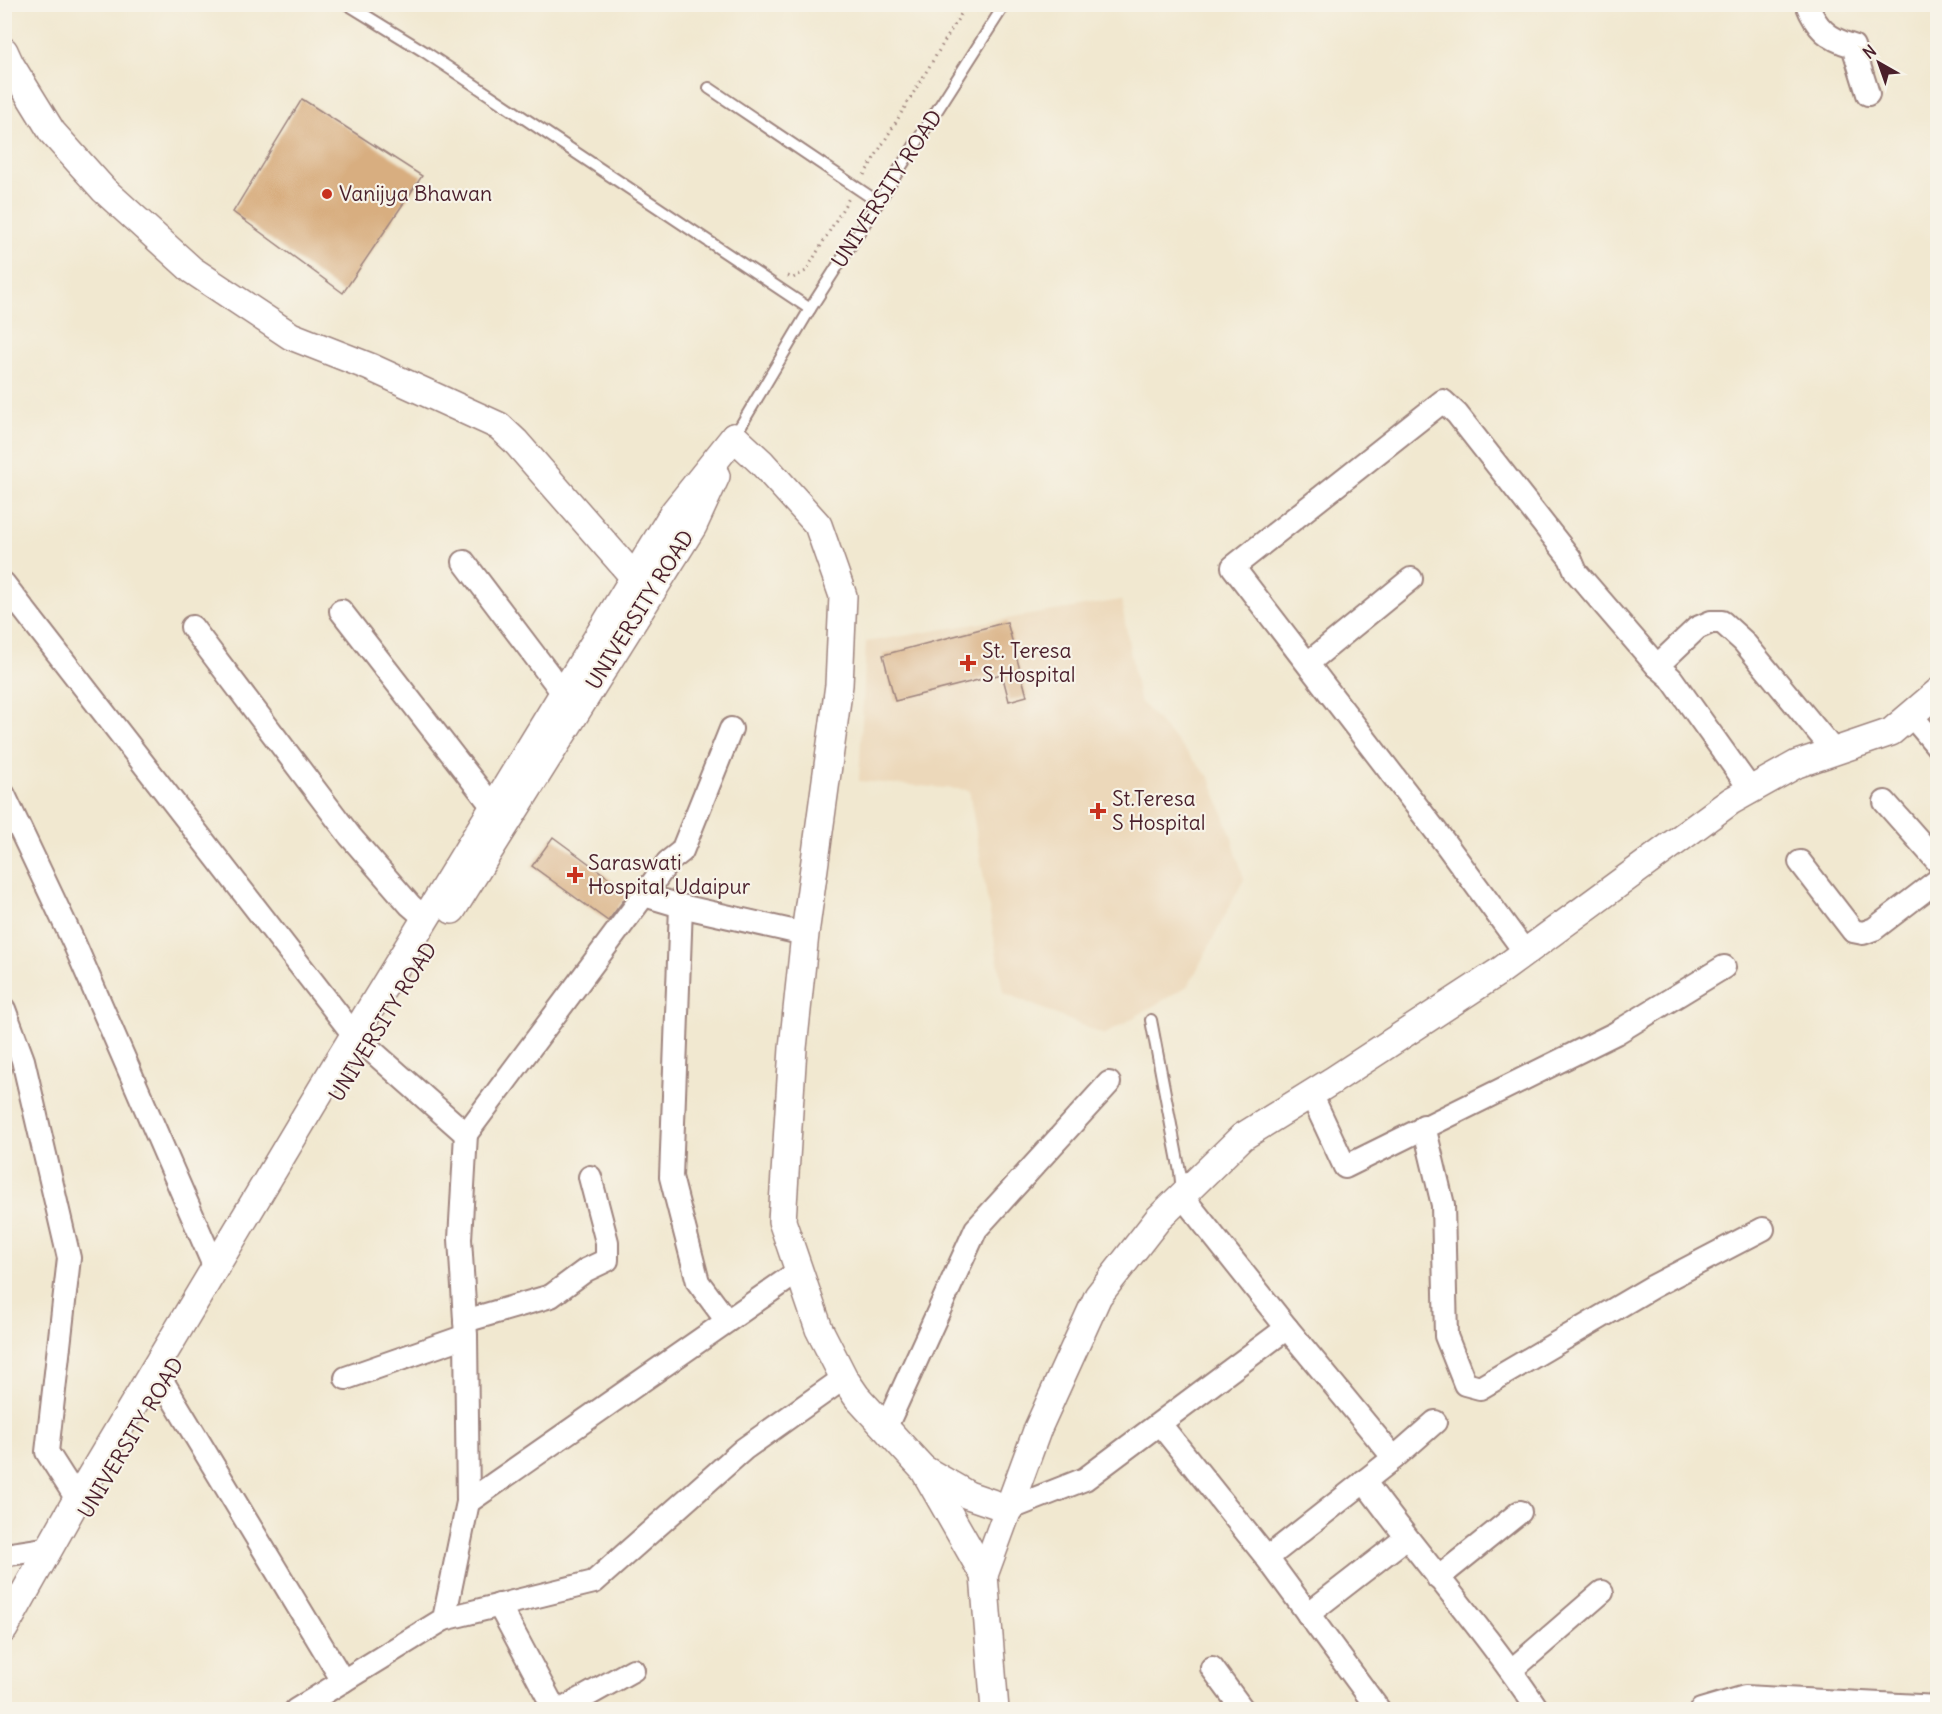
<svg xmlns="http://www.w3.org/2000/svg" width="1942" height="1714" viewBox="0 0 1942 1714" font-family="Delius,sans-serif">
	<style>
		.built { fill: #ecd8ba }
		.building { fill: #d8ae80 }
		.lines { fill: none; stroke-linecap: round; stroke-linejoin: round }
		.service-casing { stroke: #9e847e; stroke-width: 14 }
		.minor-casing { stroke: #9e847e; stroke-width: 26 }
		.tertiary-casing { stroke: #9e847e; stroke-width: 30 }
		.path { stroke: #9e847e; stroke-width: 3; stroke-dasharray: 1.5 4.5; stroke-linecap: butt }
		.service { stroke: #fff; stroke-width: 10 }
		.minor { stroke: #fff; stroke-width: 22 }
		.tertiary { stroke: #fff; stroke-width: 27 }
		.poi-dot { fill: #c8321e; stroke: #f7f3e8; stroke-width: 2 }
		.labels { text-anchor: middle; stroke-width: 4.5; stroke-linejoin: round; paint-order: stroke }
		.street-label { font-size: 21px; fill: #4a1f2b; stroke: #f7f3e8 }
		.poi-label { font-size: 21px; fill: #4a1f2b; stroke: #f7f3e8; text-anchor: start }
	</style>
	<rect width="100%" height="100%" fill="#f7f3e8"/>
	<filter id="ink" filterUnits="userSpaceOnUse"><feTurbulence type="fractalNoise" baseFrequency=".0167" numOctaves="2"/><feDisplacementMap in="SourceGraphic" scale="12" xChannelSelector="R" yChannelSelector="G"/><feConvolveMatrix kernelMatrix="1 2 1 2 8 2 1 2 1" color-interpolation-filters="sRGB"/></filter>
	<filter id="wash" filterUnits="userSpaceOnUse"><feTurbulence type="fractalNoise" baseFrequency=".008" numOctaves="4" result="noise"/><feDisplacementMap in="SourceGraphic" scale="24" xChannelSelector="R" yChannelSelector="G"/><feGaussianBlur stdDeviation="1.35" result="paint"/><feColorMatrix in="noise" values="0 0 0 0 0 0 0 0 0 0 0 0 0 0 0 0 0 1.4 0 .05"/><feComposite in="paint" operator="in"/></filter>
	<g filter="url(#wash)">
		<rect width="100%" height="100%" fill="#f1e8d0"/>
		<polygon class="built" points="1121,600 1139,700 1210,778 1230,832 1244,879 1189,985 1104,1035 1003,992 969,790 859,781 866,642"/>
		<g id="blocks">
			<g class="building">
				<polygon points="302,99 422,176 343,293 233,212"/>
				<polygon points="1007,622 1027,696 1009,701 1002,674 895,701 883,655"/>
				<polygon points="553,837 629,893 608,921 532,866"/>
			</g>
		</g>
	</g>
	<g filter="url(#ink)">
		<use href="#blocks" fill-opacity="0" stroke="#9e847e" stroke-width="1.5"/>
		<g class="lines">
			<g class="service-casing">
				<g id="service">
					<polyline points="347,4 425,52 810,309"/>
					<polyline points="709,88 878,202"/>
					<polyline points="734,437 810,309 1005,4"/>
					<polyline points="1151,1020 1180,1172 1182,1192"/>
				</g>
			</g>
			<g class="minor-casing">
				<g id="minor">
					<path d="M1807 4C1816 28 1828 39 1853 46L1868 94"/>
					<polyline points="464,562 563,693"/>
					<polyline points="4,584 354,1035 466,1134 644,895 681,906 805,934"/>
					<polyline points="341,611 493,807"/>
					<polyline points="192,627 350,836 410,905 425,918"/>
					<polyline points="1308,663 1411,579"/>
					<polyline points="1657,666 1697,628 1711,622 1722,622 1743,641 1834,751"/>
					<polyline points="1911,715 1938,747"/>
					<polyline points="4,795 74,943 215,1268"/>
					<polyline points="1885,802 1938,862"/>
					<polyline points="1800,862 1853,931 1863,933 1874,929 1938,880"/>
					<polyline points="644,895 668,862 682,851 731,729"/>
					<polyline points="681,906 671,1177 698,1282 727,1321"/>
					<polyline points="1525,952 1445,843 1233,567 1443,401 1457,414 1570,558 1576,572 1657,666 1671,678 1751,790"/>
					<polyline points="4,1009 23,1060 69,1258 47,1452 77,1499"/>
					<polyline points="1311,1094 1345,1167 1616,1033 1724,967"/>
					<polyline points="1424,1126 1443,1205 1446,1336 1465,1384 1480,1388 1652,1287 1763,1229"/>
					<polyline points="465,1321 551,1296 586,1270 607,1260 607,1242 590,1177"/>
					<polyline points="1287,1328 1394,1458"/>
					<polyline points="346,1378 466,1336"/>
					<polyline points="164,1384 343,1681"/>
					<polyline points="1160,1424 1267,1558 1379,1710"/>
					<polyline points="885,1429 976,1229 1109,1083"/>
					<path d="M1364 1481C1420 1558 1485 1630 1538 1710"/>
					<polyline points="468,1502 799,1271"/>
					<polyline points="1009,1509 1085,1479 1287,1328 1182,1196"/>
					<polyline points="4,1555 50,1548"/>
					<polyline points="1267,1558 1394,1458 1435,1422"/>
					<polyline points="1438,1578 1520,1512"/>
					<polyline points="499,1605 555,1710"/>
					<polyline points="1308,1614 1406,1538"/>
					<polyline points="444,1619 594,1582 744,1449 844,1378"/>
					<polyline points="1212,1668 1243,1710"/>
					<polyline points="1512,1670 1602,1592"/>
					<polyline points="296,1710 444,1619 468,1502 466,1336 460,1239 466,1134"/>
					<polyline points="561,1710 633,1670"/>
					<polyline points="1701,1710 1745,1697 1938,1707"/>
				</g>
			</g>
			<g class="tertiary-casing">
				<g id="tertiary">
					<polyline points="4,51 10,64 52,132 104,190 192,270 291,336 370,367 499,426 515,441 634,577 649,586"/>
					<polyline points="734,437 762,463 818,525 843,596 839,685 805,934 793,1048 782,1221 819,1329 844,1378 857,1397 924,1470 984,1575"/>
					<polyline points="452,910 693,526 716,476"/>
					<polyline points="925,1470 968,1495 1009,1509"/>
					<polyline points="4,1629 77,1499 336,1065 674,512 734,437"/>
					<polyline points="995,1710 984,1575 1038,1428 1098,1296 1158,1219 1242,1137 1332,1081 1500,971 1731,801 1797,764 1891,732 1938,692"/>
				</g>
			</g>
			<g class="path">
				<polyline points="864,175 967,4"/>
				<polyline points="788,276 793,278 806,271 849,198"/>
			</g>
			<use href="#service" class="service"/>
			<use href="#minor" class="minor"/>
			<use href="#tertiary" class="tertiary"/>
		</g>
	</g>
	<g class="poi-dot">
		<circle cx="327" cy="194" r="6"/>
		<path d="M965 654h6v6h6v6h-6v6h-6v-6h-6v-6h6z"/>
		<path d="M1095 802h6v6h6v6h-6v6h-6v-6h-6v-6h6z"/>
		<path d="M572 866h6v6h6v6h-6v6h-6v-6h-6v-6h6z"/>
	</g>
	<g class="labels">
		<g class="street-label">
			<text transform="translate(887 189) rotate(-57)" y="7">UNIVERSITY ROAD</text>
			<text transform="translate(640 610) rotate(-58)" y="7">UNIVERSITY ROAD</text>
			<text transform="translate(383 1022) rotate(-58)" y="7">UNIVERSITY ROAD</text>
			<text transform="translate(131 1438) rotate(-59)" y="7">UNIVERSITY ROAD</text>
		</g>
		<g class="poi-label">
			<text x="339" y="201">Vanijya Bhawan</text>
			<text x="982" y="658">St. Teresa<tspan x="982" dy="24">S Hospital</tspan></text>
			<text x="1112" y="806">St.Teresa<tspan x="1112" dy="24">S Hospital</tspan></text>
			<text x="588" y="870">Saraswati<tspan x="588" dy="24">Hospital, Udaipur</tspan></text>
		</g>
	</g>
	<rect width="1942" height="1714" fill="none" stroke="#f7f3e8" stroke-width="24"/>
	<g transform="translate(1879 63) rotate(320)" stroke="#f7f3e8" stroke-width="4.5" paint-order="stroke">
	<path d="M0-4.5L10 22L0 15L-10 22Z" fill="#4a1f2b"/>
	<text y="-9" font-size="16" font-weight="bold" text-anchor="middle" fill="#4a1f2b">N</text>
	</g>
</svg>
